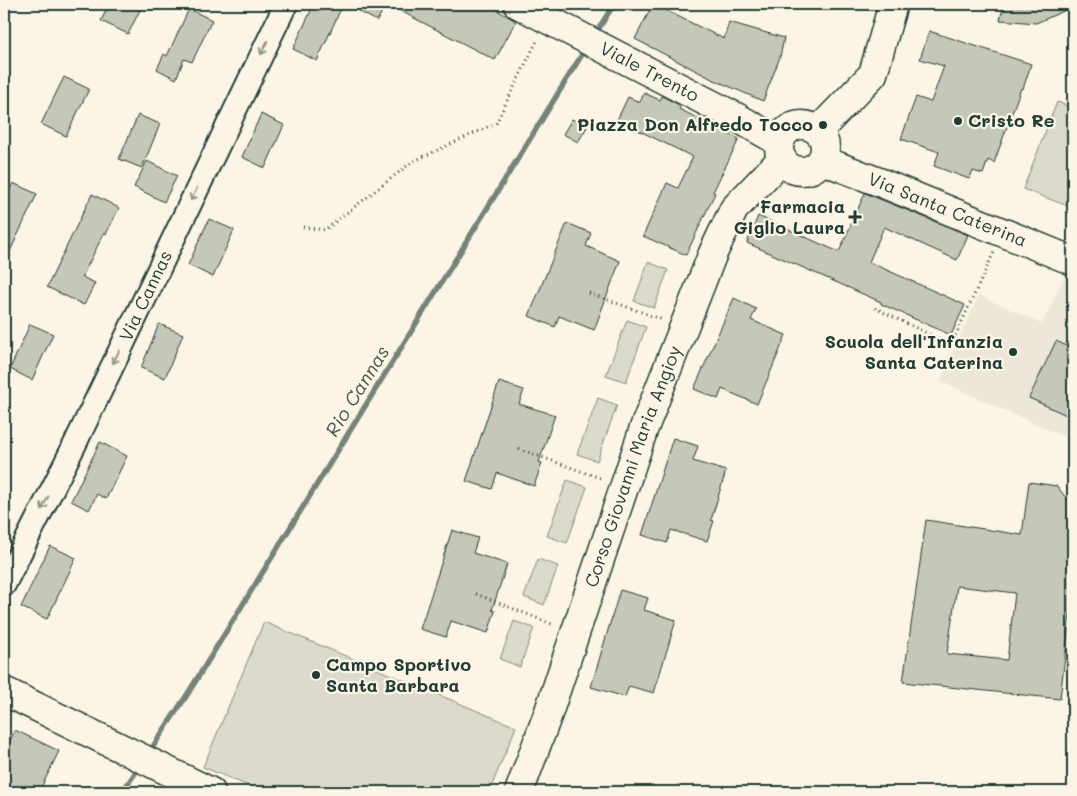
<svg xmlns="http://www.w3.org/2000/svg" width="1077" height="796" viewBox="0 0 1077 796" font-family="Mali,sans-serif">
	<style>
		.built { fill: #ece7d8 }
		.green { fill: #dcdacc; stroke: #7e8c80 }
		.lines { fill: none; stroke-linecap: round; stroke-linejoin: round }
		.stream { stroke: #758479; stroke-width: 5.5 }
		.building { fill: #c5c7b9; stroke: #1f3d34; fill-rule: evenodd }
		.street-casing { stroke: #1f3d34; stroke-width: 26 }
		.secondary-casing { stroke: #1f3d34; stroke-width: 31 }
		.path { stroke: #1f3d34; stroke-width: 3; stroke-dasharray: 1 4; stroke-linecap: butt }
		.street { stroke: #fcf5e5; stroke-width: 22 }
		.secondary { stroke: #fcf5e5; stroke-width: 28 }
		.oneway { stroke: #8e998c }
		.poi-dot { fill: #1f3d34; stroke: #fcf5e5; stroke-width: 2 }
		.labels { text-anchor: middle; stroke-width: 4.5; stroke-linejoin: round; paint-order: stroke }
		.street-label { font-size: 18px; fill: #1f3d34; stroke: #fcf5e5 }
		.poi-label { font-size: 18px; font-weight: bold; fill: #1f3d34; stroke: #fcf5e5; text-anchor: end }
		.water-label { font-size: 19px; font-style: italic; fill: #435a51; stroke: #fcf5e5 }
	</style>
	<rect width="100%" height="100%" fill="#fcf5e5"/>
	<filter id="ink" filterUnits="userSpaceOnUse"><feTurbulence type="fractalNoise" baseFrequency=".02" numOctaves="2"/><feDisplacementMap in="SourceGraphic" scale="10" xChannelSelector="R" yChannelSelector="G"/><feConvolveMatrix kernelMatrix="1 2 1 2 8 2 1 2 1" color-interpolation-filters="sRGB"/></filter>
	<g filter="url(#ink)">
		<polygon class="built" points="1065,275 1073,279 1073,441 940,381 979,295 1042,324"/>
		<g class="green">
			<polygon points="1057,102 1073,108 1073,208 1023,189"/>
			<polygon points="648,262 668,270 654,308 634,301"/>
			<polygon points="627,320 646,327 626,382 606,375"/>
			<polygon points="598,398 617,405 597,461 577,454"/>
			<polygon points="567,480 587,487 567,543 547,536"/>
			<polygon points="538,559 558,566 544,605 524,597"/>
			<polygon points="514,621 534,628 520,667 500,659"/>
			<polygon points="264,622 516,727 489,792 263,792 203,767"/>
		</g>
		<g class="lines">
			<g class="stream">
				<polyline points="594,36 614,4"/>
				<polyline points="148,754 187,695 586,48"/>
				<polyline points="122,792 140,766"/>
			</g>
		</g>
		<g class="building">
			<polygon points="109,4 143,4 128,34 101,21"/>
			<polygon points="314,4 343,4 317,61 293,49"/>
			<polygon points="345,4 386,4 377,21"/>
			<polygon points="387,4 486,4 516,21 495,60"/>
			<polygon points="653,4 724,39 729,22 784,38 780,57 763,101 712,79 635,39"/>
			<polygon points="1004,4 1018,6 1037,4 1073,4 1073,7 1036,23 1000,20"/>
			<polygon points="189,9 212,20 192,62 184,59 176,79 157,69 164,54 167,56"/>
			<polygon points="929,31 1031,64 1023,89 1021,88 994,163 988,160 983,174 973,171 969,179 934,166 939,152 901,139 916,97 931,102 944,66 920,59"/>
			<polygon points="64,77 89,89 66,136 41,124"/>
			<polygon points="644,93 660,100 662,96 681,106 679,109 739,139 713,192 715,193 686,255 643,236 667,183 678,188 693,157 617,120 628,97 640,102"/>
			<polygon points="261,114 284,125 265,168 242,157"/>
			<polygon points="138,115 160,124 142,168 119,159"/>
			<polygon points="572,119 587,127 578,142 563,134"/>
			<polygon points="147,161 177,176 164,202 134,187"/>
			<polygon points="13,183 37,194 4,264 4,202"/>
			<polygon points="865,193 968,235 957,260 884,227 869,262 965,305 951,335 881,304 881,302 747,243 758,216 839,252"/>
			<polygon points="92,194 119,208 106,234 104,233 82,277 95,283 84,305 47,287"/>
			<polygon points="209,219 234,230 213,277 188,265"/>
			<polygon points="567,223 591,233 586,246 620,261 594,330 559,316 555,327 529,316"/>
			<polygon points="734,298 756,309 751,320 786,335 757,404 722,389 718,399 694,389"/>
			<polygon points="30,324 53,334 32,380 10,369"/>
			<polygon points="159,324 183,334 165,378 141,368"/>
			<polygon points="1056,341 1073,349 1073,418 1029,398"/>
			<polygon points="499,382 524,390 519,404 555,415 539,462 542,463 534,486 497,473 492,489 466,481"/>
			<polygon points="673,438 698,446 693,461 726,471 711,520 714,521 707,541 671,530 667,543 642,535"/>
			<polygon points="100,442 127,456 106,499 97,494 89,510 71,501"/>
			<path d="M1029 482 1057 486 1073 507V614H1070L1060 699 903 682 926 520 1022 535ZM957 586 1015 593 1007 660 947 654Z"/>
			<polygon points="452,530 478,538 473,553 507,564 492,610 495,611 488,633 451,621 446,637 420,629"/>
			<polygon points="50,546 76,558 47,619 21,607"/>
			<polygon points="620,590 648,598 644,610 676,620 654,693 629,686 625,697 591,687"/>
			<polygon points="15,730 59,751 39,792 4,792 4,753"/>
		</g>
		<g class="lines">
			<g class="street-casing">
				<g id="street">
					<path id="s1" d="M4 585 74 446 286 4"/>
				</g>
			</g>
			<g class="secondary-casing">
				<g id="secondary">
					<path id="s2" d="M518 4 738 118 780 142"/>
					<circle cx="802" cy="148" r="23"/>
					<polyline points="818,131 873,74 893,4"/>
					<path id="s3" d="M822 160 879 182 1073 261"/>
					<polyline points="4,691 211,792"/>
					<path id="s4" d="M519 792 548 714 644 428 713 253 734 209 782 159"/>
				</g>
			</g>
			<g class="path">
				<polyline points="303,227 325,230 412,162 496,123 538,39"/>
				<polyline points="589,293 663,320"/>
				<polyline points="875,308 951,345 994,252"/>
				<polyline points="519,449 603,479"/>
				<polyline points="476,594 552,624"/>
			</g>
			<use href="#street" class="street"/>
			<use href="#secondary" class="secondary"/>
		</g>
		<defs><path id="oneway-shaft" d="M-6 0H5M1.5-3L5.5 0L1.5 3" fill="none" stroke-width="1.6" stroke-linecap="round" stroke-linejoin="round" transform="scale(1.25)"/></defs>
		<g class="oneway">
			<use href="#oneway-shaft" transform="translate(264 48) rotate(116)"/>
			<use href="#oneway-shaft" transform="translate(194 194) rotate(116)"/>
			<use href="#oneway-shaft" transform="translate(116 357) rotate(116)"/>
			<use href="#oneway-shaft" transform="translate(45 503) rotate(117)"/>
		</g>
	</g>
	<g class="poi-dot">
		<circle cx="958" cy="121" r="5"/>
		<circle cx="823" cy="125" r="5"/>
		<path d="M852.5 209.5h5v5h5v5h-5v5h-5v-5h-5v-5h5z"/>
		<circle cx="1013" cy="352" r="5"/>
		<circle cx="316" cy="675" r="5"/>
	</g>
	<g class="labels">
		<g class="street-label">
			<text dy="6" stroke="none"><textPath href="#s2" startOffset="148">Viale Trento</textPath></text>
			<text dy="6" stroke="none"><textPath href="#s3" startOffset="135">Via Santa Caterina</textPath></text>
			<text dy="6" stroke="none"><textPath href="#s1" startOffset="322">Via Cannas</textPath></text>
			<text dy="6" stroke="none"><textPath href="#s4" startOffset="345">Corso Giovanni Maria Angioy</textPath></text>
		</g>
		<g class="poi-label">
			<text x="968" y="127" text-anchor="start">Cristo Re</text>
			<text x="813" y="131">Piazza Don Alfredo Tocco</text>
			<text x="845" y="213">Farmacia<tspan x="845" dy="21">Giglio Laura</tspan></text>
			<text x="1003" y="348">Scuola dell'Infanzia<tspan x="1003" dy="21">Santa Caterina</tspan></text>
			<text x="326" y="671" text-anchor="start">Campo Sportivo<tspan x="326" dy="21">Santa Barbara</tspan></text>
		</g>
		<g class="water-label">
			<text transform="translate(357 391) rotate(-58)" y="7">Rio Cannas</text>
		</g>
	</g>
	<rect width="1077" height="796" fill="none" stroke="#fcf5e5" stroke-width="20"/>
	<rect x="10" y="10" width="1057" height="776" fill="none" stroke="#1f3d34" stroke-width="2" filter="url(#ink)"/>
</svg>
